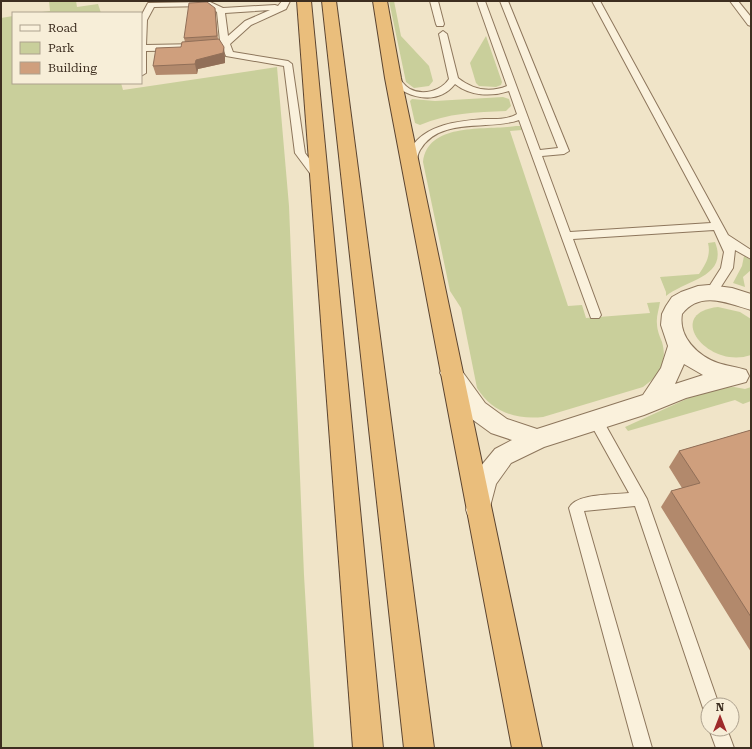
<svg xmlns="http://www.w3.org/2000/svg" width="752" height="749" viewBox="0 0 752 749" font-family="'Roboto Serif',serif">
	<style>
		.green { fill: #c9cf9b }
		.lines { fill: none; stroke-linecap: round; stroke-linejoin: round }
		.service-casing { stroke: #8d765c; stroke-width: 2 }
		.minor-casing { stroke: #8d765c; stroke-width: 2 }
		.trunk-casing { stroke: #5b4430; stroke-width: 2 }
		.service { fill: #faf1dc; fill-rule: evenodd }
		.minor { fill: #faf1dc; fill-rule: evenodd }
		.trunk { fill: #eabe7c; fill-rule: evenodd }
		.wall { fill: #b2896c }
		.shaded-wall { fill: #916f58 }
		.building { fill: #cf9f7d; stroke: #916f58 }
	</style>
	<rect width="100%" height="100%" fill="#f0e4c8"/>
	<g class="green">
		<polygon points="49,1 76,1 77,7 98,4 101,13 34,13 50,11"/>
		<polygon points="389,1 394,1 401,36 429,66 433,81 429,86 414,88 406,82"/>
		<polygon points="13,16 13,83 121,83 123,90 277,67 289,206 304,575 314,748 1,748 1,18"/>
		<polygon points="486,36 502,82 501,85 496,87 479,86 476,83 470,63"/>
		<path d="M503 97 509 99 511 106 506 111C476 112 448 113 420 125L415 123 410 101 412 99 435 101Z"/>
		<path d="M516 126H520L522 130 510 131 568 306 582 305 586 318 650 313 647 303 660 302C659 309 656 317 657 324 657 330 660 337 662 342 668 363 659 376 643 387L543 417C516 420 492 412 477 388L461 308 450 291 423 162C428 121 487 131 516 126Z"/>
		<path d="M715 242C729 277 685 280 666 296V292L660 277 699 274C706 264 711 255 708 243Z"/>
		<polygon points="744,256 751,260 751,270 743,277 745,287 733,283 742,266"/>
		<path d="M718 307 740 312 751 319V355C708 370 663 313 718 307Z"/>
		<polygon points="734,387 745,389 751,387 751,401 743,404 735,400 628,431 625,427 704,391 717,388"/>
	</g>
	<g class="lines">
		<g class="service-casing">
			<g id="service">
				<path d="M282 1H290L286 9 251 25 230 44 233 52 288 61 292 64 305 153 324 178 319 181 315 180 295 153 284 66 226 56 222 47 214 44 220 41 217 12 208 6 154 7 147 20 146 45 199 44 203 47 199 50 146 51V73L141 76V16L148 3 210 2 223 8 275 5 278 6ZM270 10 245 21 228 36 225 13Z"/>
				<polygon points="430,1 438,1 444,24 443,26 437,26 436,24"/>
				<path d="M477 1H485L540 150 558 148 500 1H508L569 151 564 154 542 156 570 232 711 223 592 1H600L728 235 751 250V259L735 250 733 268 715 296H707L705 293 721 268 724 252 714 230 573 239 601 315 599 318H591L519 120C489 131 440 116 420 150 417 155 417 162 414 167H406L405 165C407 159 408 153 411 148 426 124 459 121 484 119 495 119 507 120 517 114L509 91C491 97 470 96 455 84 437 107 404 98 388 78L393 75C400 77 403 85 410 89 423 96 441 91 449 79L439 34 443 31 447 34 458 78C473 90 490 93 507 86Z"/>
				<polygon points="730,1 738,1 751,17 751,26 748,25"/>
				<path d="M596 415 601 417 647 499 719 705H708V713L704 711 635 506 584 511 652 748H634L569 508C576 493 614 495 629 493L589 421 591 417Z"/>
				<polygon points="709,729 727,729 734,748 716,748"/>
			</g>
		</g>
		<g class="minor-casing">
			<path id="minor" d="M709 285 732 288 751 294V310C728 303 700 290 682 314 678 337 698 356 718 363 727 366 737 367 746 370L749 376 746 382 686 398 644 415 544 447 511 463 496 484 487 518 478 521 469 518 466 510 476 472 495 449 512 440 491 433 469 417 440 373 443 367 451 364 459 367 485 403 507 419 537 429 643 395 661 368 668 346 661 325 662 314 666 306 672 297 681 292 698 286ZM684 364 703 375 675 384Z"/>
		</g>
		<g class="trunk-casing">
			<g id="trunk">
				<polygon points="297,1 311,1 383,748 353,748"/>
				<polygon points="322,1 336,1 434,748 404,748"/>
				<polygon points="373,1 387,1 401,78 542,748 512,748 385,78"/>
			</g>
		</g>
		<use href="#service" class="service"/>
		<use href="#minor" class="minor"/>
		<use href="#trunk" class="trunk"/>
	</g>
	<g class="wall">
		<polygon points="215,8 218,39 225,57 225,63 198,69 197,74 156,75 153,66 181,47 185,42 184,38"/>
		<polygon points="751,430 751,652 661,507 671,491 682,488 669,467 679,451"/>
	</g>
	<polygon class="shaded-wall" points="224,47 225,57 225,63 198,69 197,74 195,64 196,60"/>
	<g class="building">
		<polygon points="207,2 215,8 217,36 184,38 189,3"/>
		<polygon points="219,39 224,47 223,53 196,60 195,64 153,66 156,48 181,47 182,42"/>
		<polygon points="751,430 751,617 671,491 700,483 679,451"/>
	</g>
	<rect width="752" height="749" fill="none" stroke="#3d2e20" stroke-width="4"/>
	<rect x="12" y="12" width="130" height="72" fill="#f7eed8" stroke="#ada18e"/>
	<rect x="20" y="25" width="20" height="6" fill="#faf1dc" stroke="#ada18e"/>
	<text x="48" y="32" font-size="12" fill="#3d2e20">Road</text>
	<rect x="20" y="42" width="20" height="12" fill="#c9cf9b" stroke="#ada18e"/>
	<text x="48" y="52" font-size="12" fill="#3d2e20">Park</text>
	<rect x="20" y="62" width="20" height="12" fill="#cf9f7d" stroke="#ada18e"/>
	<text x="48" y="72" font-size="12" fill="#3d2e20">Building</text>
	<g transform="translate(720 717)"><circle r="19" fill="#f7eed8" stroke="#ada18e"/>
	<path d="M0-3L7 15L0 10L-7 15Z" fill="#9e2a2b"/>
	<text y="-6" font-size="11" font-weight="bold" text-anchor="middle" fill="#3d2e20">N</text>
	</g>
</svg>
